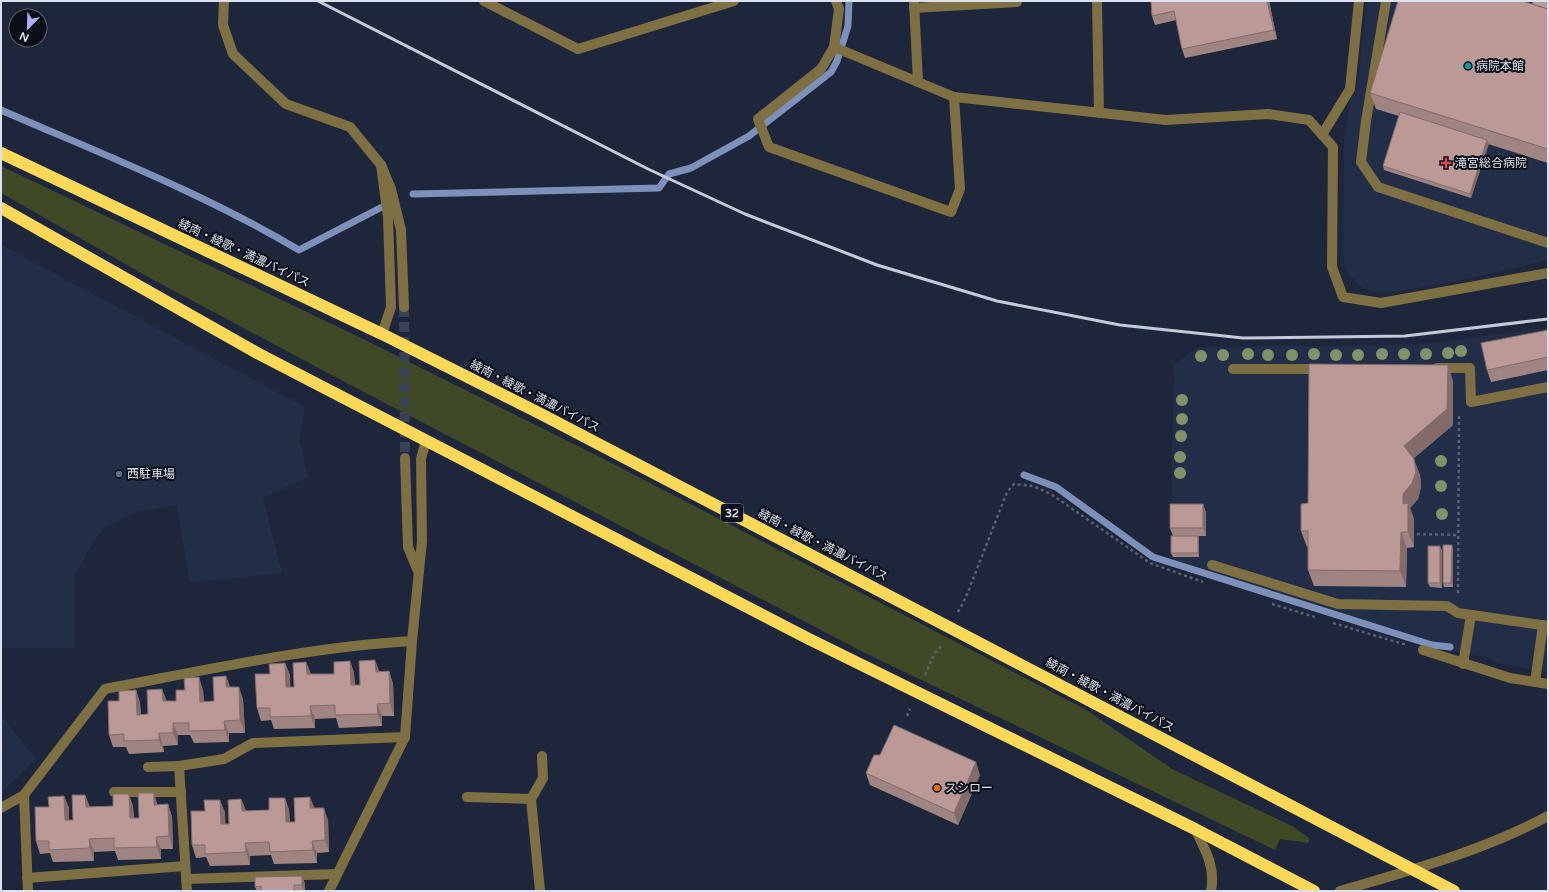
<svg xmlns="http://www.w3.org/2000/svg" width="1549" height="892" viewBox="0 0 1549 892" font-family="'Varela Round','Noto Sans JP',sans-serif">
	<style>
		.built { fill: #222e48 }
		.green { fill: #404925 }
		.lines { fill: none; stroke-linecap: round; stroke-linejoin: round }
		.stream { stroke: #7d90b9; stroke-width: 7 }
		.minor-tunnel { stroke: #3a4255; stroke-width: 10; stroke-dasharray: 10 5; stroke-linecap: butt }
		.path { stroke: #596173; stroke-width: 2.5; stroke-dasharray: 3 3; stroke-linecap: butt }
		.minor { stroke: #7e7042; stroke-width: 10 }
		.highway { stroke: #fbd858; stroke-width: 12 }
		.rail { stroke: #c4cad9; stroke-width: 3 }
		.tree { fill: #819269 }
		.wall { fill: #a08481 }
		.shaded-wall { fill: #826b69 }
		.building { fill: #ba9996; stroke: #826b69 }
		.culture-dot { fill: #0f9aa8; stroke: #0b0f18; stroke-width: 1.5 }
		.health-dot { fill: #e0444e; stroke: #0b0f18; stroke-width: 1.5 }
		.service-dot { fill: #5c6f8a; stroke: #0b0f18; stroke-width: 1.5 }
		.food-dot { fill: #e8710a; stroke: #0b0f18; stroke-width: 1.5 }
		.labels { text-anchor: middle; stroke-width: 4; stroke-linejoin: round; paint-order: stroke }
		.shield { fill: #0b0f18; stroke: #9da2ae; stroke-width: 1 }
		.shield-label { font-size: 11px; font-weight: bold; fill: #dbe1ef }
		.poi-label { font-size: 12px; fill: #dbe1ef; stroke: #0b0f18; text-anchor: start }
		.street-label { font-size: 12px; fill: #dbe1ef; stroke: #0b0f18 }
	</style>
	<rect width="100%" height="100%" fill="#1d263a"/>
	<g class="built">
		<polygon points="1367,1 1548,1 1548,260 1454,282 1380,294 1363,288 1350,276 1345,266 1343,253 1344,140 1350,102 1357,88"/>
		<polygon points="1,245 305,407 300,441 308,477 263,498 282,573 190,583 177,505 135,512 105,527 94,541 74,577 74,648 1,648"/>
		<polygon points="1548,328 1548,672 1501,664 1487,657 1452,652 1452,644 1429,642 1170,561 1174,365 1199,347 1416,345"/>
		<polygon points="1,715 36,759 1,793"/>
	</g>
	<polygon class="green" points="1,166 359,337 602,458 1085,709 1172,769 1292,826 1309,838 1309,843 1280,839 1275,850 865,653 339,379 148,277 1,193"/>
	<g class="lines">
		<g class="stream">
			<path d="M1 110C102 154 205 194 299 250L380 208"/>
			<polyline points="413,194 659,188 669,174 691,168 749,136 831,72 837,61 848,26 849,1"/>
			<polyline points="1024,475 1056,487 1153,557 1432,645 1450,647"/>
		</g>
		<polyline class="minor-tunnel" points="404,307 405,458"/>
		<g class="path">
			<polyline points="1417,534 1458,535"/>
			<polyline points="1458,593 1459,414"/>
			<polyline points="1272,604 1315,617"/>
			<polyline points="958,612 966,597 1007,492 1014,484 1033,486 1051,494 1150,563 1203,582"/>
			<polyline points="1333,623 1407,645"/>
			<polyline points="925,675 935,653 942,645"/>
			<polyline points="907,716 910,709"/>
		</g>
		<g class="minor">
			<polyline points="224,1 223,25 233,54 286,104 350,127 381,165"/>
			<polyline points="484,1 578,49 734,1"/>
			<polyline points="836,1 839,9 834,47 821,69 758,119 769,147 951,212 960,189 954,97"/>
			<polyline points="1097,1 1099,113"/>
			<polyline points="1386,1 1366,121 1361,162 1378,187 1548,243"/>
			<polyline points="914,2 918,82"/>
			<polyline points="914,8 1017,2"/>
			<polyline points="834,47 954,97 1166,120 1268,114 1309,120 1333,147 1332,267 1343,297 1381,303 1548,273"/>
			<polyline points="1322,135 1350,89 1359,1"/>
			<polyline points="382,334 391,307 388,217 381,165 391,189 401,230 404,307"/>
			<polyline points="1437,368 1470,368 1471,402 1548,387"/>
			<polyline points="1233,369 1323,369"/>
			<polyline points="405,458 408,547 418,571"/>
			<polyline points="1212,565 1338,604 1447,606 1458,613 1548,626"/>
			<polyline points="1423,650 1510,678 1548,684"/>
			<polyline points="1463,664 1471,615"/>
			<polyline points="1535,682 1543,625"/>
			<polyline points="148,767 179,766"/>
			<polyline points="114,792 181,792"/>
			<polyline points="24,795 28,891"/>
			<polyline points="467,797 531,799 540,891"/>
			<polyline points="531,799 543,778 542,756"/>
			<path d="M1 808 24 795 105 689C206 670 309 647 412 641L422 541 421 459 426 440"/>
			<path d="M1195 829C1205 849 1216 868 1211 891"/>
			<polyline points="27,878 185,866"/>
			<polyline points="186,879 337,874"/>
			<polyline points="187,891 179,766 224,759 253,743 405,737"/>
			<polyline points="329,891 405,737 412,641"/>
			<path d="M1340 891C1411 870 1483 851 1548 816"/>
		</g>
		<g class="highway">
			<polyline points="1,153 382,334 541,414 1454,891"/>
			<polyline points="1,208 259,354 809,639 1195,829 1314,891"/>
		</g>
		<polyline class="rail" points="318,1 648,169 745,214 877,265 997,301 1120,325 1243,338 1405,336 1548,319"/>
	</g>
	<g class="tree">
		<circle cx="1461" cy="351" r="6"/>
		<circle cx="1448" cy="353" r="6"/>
		<circle cx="1248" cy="354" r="6"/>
		<circle cx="1314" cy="354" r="6"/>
		<circle cx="1382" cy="354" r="6"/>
		<circle cx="1404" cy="354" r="6"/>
		<circle cx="1426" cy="354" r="6"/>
		<circle cx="1223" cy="355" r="6"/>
		<circle cx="1268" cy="355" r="6"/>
		<circle cx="1292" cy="355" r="6"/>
		<circle cx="1336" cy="355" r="6"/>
		<circle cx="1358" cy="355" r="6"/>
		<circle cx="1201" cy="356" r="6"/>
		<circle cx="1182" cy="400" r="6"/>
		<circle cx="1182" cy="419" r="6"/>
		<circle cx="1181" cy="436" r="6"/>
		<circle cx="1180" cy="457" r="6"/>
		<circle cx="1441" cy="461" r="6"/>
		<circle cx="1180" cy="473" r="6"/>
		<circle cx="1441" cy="486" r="6"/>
		<circle cx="1442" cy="514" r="6"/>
	</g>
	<g class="wall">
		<polygon points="1151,1 1269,1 1277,39 1185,58 1182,49 1176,20 1155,25 1152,16"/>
		<polygon points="1548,1 1548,163 1488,144 1471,198 1384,170 1383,166 1399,116 1376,109 1370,93 1532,4"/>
		<polygon points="1548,330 1548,370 1491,382 1487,370"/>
		<polygon points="1453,381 1453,425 1413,459 1420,475 1421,487 1418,499 1410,508 1414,519 1414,547 1407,548 1406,587 1314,586 1308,570 1308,547 1307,547 1301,531 1308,503"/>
		<polygon points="1203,504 1206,513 1206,536 1198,536 1199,540 1199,557 1173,557 1171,553 1173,536 1170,528"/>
		<polygon points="1452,545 1453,550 1453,587 1444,587 1443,583"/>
		<polygon points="1442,550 1442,588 1430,587 1428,583"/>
		<polygon points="350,661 354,673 355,685 360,685 379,672 389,671 393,684 394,716 382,716 382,726 339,728 336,718 315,719 315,728 274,729 271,720 261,721 257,708 270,674 285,663 290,675 290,687 294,687 306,662 311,674 334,674"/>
		<polygon points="226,676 230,687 243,699 245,733 229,733 229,742 194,743 190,735 178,735 178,745 163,746 164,752 129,754 126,747 113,747 109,735 119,701 136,690 140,703 141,714 148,714 167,701 176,701 203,690 204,701 214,701"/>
		<polygon points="866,773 980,775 958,825 870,785"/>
		<polygon points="85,795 90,807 133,806 134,818 139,818 158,805 168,804 172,817 173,849 161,849 161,859 118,860 115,851 94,852 94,861 53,862 50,853 40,854 36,841 49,807 64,796 69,808 69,820 73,820"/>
		<polygon points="285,798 289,810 290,822 295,822 314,808 328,820 329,852 317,853 317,863 274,864 271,855 250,856 250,865 210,866 206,857 196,858 192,845 205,811 225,812 225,824 229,824 241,799 246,811 269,810"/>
		<polygon points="302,876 305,884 305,891 257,891 255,887"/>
	</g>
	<g class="shaded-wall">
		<polygon points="1267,1 1269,1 1277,39 1274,30"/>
		<polygon points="1487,140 1489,144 1471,198 1470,194"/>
		<polygon points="1448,365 1453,381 1453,425 1409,462 1404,446"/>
		<polygon points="1414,459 1420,475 1421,487 1418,499 1410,508 1414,519 1414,547 1408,532 1403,504 1403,494"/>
		<polygon points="1203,504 1206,513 1206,536 1203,528"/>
		<polygon points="1401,532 1407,548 1406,587 1400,571"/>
		<polygon points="1198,536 1199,540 1199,557 1198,553"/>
		<polygon points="1452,545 1453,550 1453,587 1451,583"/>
		<polygon points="1440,546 1442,550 1442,588 1440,583"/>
		<polygon points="375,660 380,673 376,672"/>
		<polygon points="350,661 354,673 355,698 351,685"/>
		<polygon points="306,662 311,675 307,674"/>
		<polygon points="285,663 290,675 291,700 286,687"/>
		<polygon points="389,671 393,684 394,716 390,703"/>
		<polygon points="226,676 230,688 226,687"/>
		<polygon points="199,677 203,690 205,714 200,702"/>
		<polygon points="239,687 243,699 245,733 240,720"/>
		<polygon points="162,689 167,701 163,701"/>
		<polygon points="136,690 140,703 141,727 137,715"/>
		<polygon points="377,704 382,716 382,726 378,714"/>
		<polygon points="310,706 315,719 315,728 311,716"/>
		<polygon points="224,721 229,733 229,742 225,730"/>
		<polygon points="173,723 178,735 178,745 173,733"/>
		<polygon points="159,733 163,746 164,752 159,740"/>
		<polygon points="976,762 980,775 958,825 954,813"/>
		<polygon points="154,793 158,806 154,805"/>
		<polygon points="129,794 133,806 134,831 130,818"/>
		<polygon points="85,795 90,808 86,807"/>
		<polygon points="64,796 69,808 69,833 65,820"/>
		<polygon points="310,797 315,809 310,808"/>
		<polygon points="285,798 289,810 290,835 286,822"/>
		<polygon points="241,799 246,811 242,811"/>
		<polygon points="220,800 225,812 226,837 221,824"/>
		<polygon points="168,804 172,817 173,849 169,836"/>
		<polygon points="324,808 328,820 329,852 325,840"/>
		<polygon points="156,837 161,849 161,859 157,847"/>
		<polygon points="89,839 94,852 94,861 90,848"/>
		<polygon points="312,841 317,853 317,863 313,850"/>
		<polygon points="245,843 250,856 250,865 246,852"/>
		<polygon points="302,876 305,884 305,891 304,891 302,885"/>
	</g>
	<g class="building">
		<polygon points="1151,1 1267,1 1274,30 1182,49 1174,11 1152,16"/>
		<polygon points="1398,1 1522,1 1548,9 1548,149 1370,93"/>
		<polygon points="1534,1 1548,1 1548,9 1532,4"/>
		<polygon points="1400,112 1487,140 1470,194 1383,166"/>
		<polygon points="1548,330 1548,357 1487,370 1481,343"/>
		<polygon points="1309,364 1448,365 1447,409 1404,446 1414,459 1416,472 1412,483 1403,494 1403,504 1408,503 1408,532 1401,532 1400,571 1308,570 1308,531 1301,531 1301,504 1308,503"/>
		<rect x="1170" y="504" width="33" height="24"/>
		<rect x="1171" y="536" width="27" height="17"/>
		<polygon points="1443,545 1452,545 1451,583 1443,583"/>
		<rect x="1428" y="546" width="12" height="37"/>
		<polygon points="375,660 376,672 389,671 390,703 377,704 378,714 335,715 335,705 310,706 311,716 270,717 270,708 257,708 255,674 270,674 269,664 285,663 286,687 294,687 293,663 306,662 307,674 334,674 334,662 350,661 351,685 360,685 359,661"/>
		<polygon points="226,676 226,687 239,687 240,720 224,721 225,730 189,731 189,723 173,723 173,733 159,733 159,740 124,741 124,734 109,735 108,701 119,701 119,691 136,690 137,715 148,714 147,690 162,689 163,701 176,701 176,690 185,690 184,678 199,677 200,702 214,701 213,677"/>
		<polygon points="894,725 976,762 954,813 866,773 874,755 880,755"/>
		<polygon points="138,793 154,793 154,805 168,804 169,836 156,837 157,847 114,848 114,838 89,839 90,848 49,850 49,841 36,841 35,807 49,807 48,797 64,796 65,820 73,820 72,795 85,795 86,807 113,806 113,794 129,794 130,818 139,818"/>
		<polygon points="310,797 310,808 324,808 325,840 312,841 313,850 270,852 269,842 245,843 246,852 205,854 205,845 192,845 191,811 205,811 204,800 220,800 221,824 229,824 228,800 241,799 242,811 269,810 269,798 285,798 286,822 295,822 294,798"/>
		<polygon points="302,876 302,885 294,885 294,891 261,891 261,886 255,887 255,877"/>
	</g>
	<circle class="culture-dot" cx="1468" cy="66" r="4"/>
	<path class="health-dot" d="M1444 157h4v4h4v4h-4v4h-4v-4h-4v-4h4z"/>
	<circle class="service-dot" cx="119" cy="474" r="4"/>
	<circle class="food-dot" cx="937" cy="788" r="4"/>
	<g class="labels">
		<rect class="shield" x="721" y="504" width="22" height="18" rx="3"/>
		<g class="shield-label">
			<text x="732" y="517">32</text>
		</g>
		<g class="poi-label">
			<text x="1476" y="70">病院本館</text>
			<text x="1455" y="167">滝宮総合病院</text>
			<text x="127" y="478">西駐車場</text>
			<text x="945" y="792">スシロー</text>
		</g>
		<g class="street-label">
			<text transform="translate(244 253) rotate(25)" y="4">綾南・綾歌・満濃バイパス</text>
			<text transform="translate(535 396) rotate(27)" y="4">綾南・綾歌・満濃バイパス</text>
			<text transform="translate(823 545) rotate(27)" y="4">綾南・綾歌・満濃バイパス</text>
			<text transform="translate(1110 695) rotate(28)" y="4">綾南・綾歌・満濃バイパス</text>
		</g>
	</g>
	<rect width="1549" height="892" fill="none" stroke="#dbe1ef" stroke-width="4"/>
	<g transform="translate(28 28) rotate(203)"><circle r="19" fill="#0b0f18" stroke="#5e636e"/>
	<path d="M0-3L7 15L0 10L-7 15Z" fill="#b2adf9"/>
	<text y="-6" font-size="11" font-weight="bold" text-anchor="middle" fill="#dbe1ef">N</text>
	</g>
</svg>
